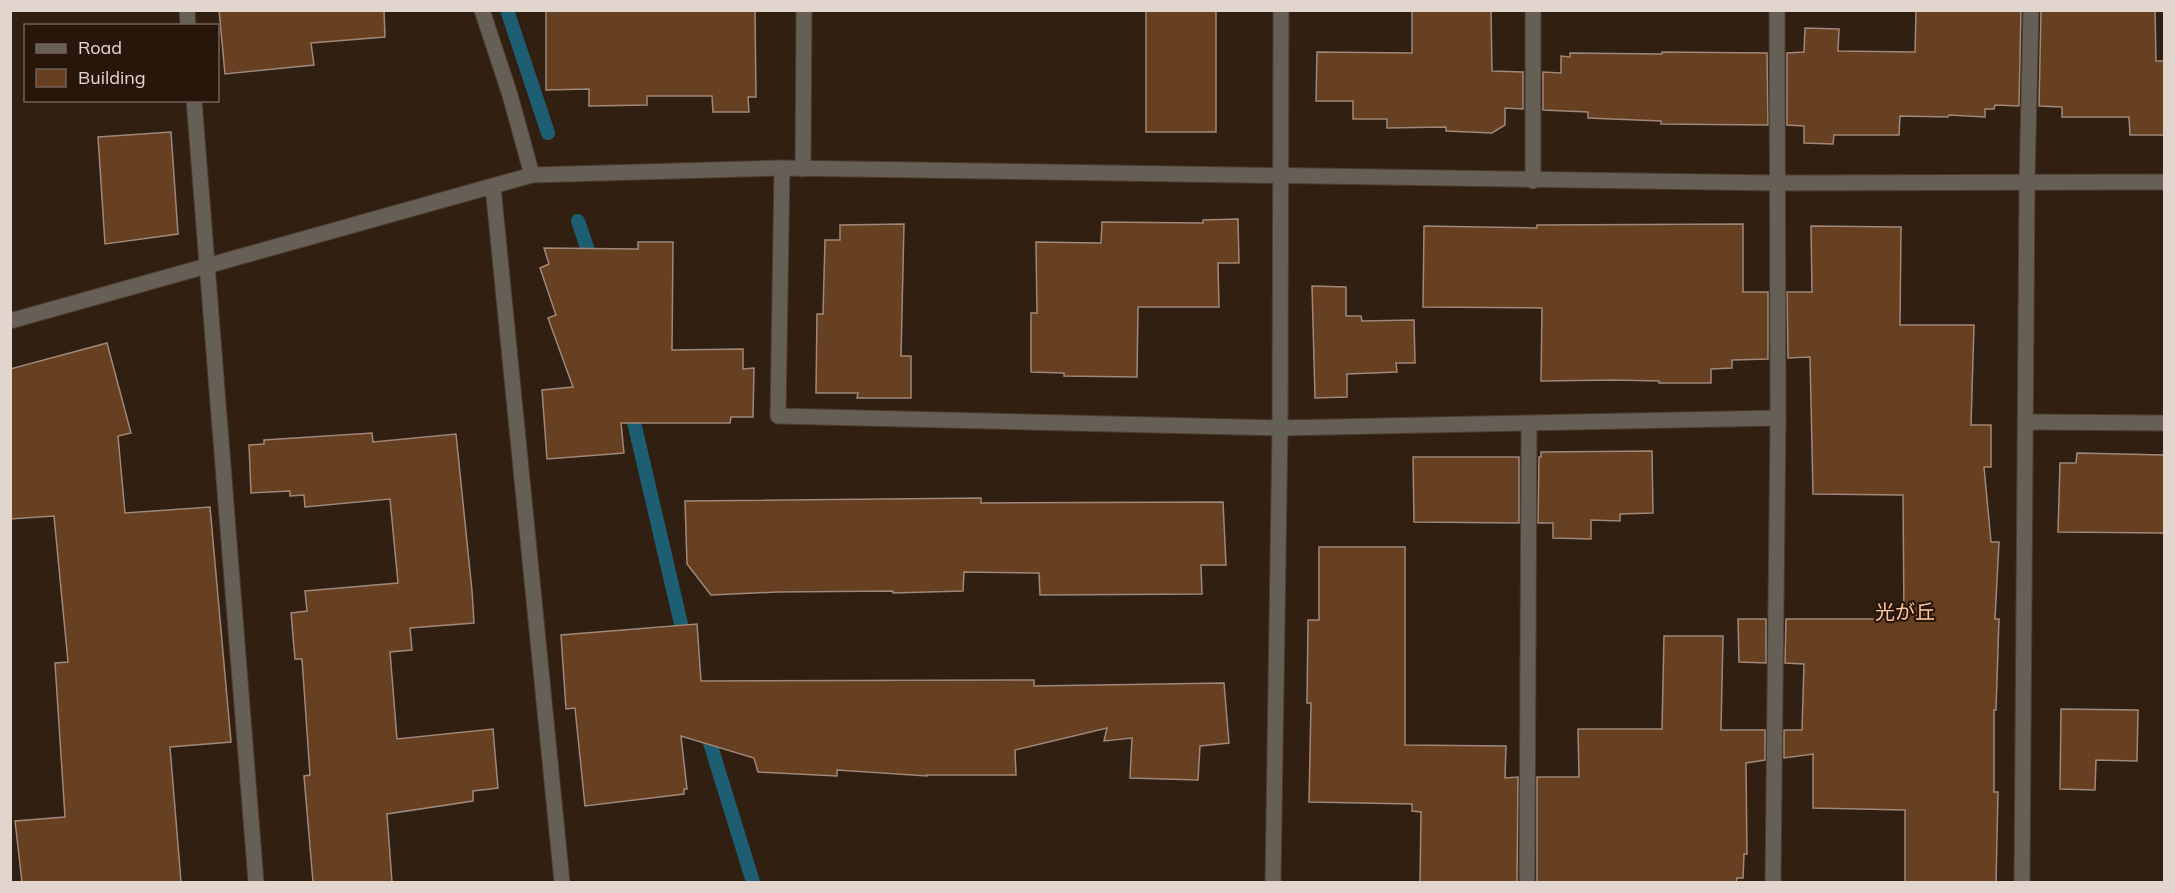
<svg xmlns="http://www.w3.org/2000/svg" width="2175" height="893" viewBox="0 0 2175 893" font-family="Mulish,'Noto Sans JP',sans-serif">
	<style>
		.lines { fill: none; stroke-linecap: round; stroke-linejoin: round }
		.stream { stroke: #1d5e72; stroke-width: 14 }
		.building { fill: #673f21; stroke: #9f8879; stroke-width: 1.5 }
		.minor-casing { stroke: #4d3c30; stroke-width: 17 }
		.minor { stroke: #655f56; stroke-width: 15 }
		.labels { text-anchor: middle; stroke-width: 4.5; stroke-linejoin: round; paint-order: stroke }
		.quarter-label { font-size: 20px; fill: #ffc8a2; stroke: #271609 }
	</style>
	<rect width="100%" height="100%" fill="#311f12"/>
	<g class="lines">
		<g class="stream">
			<polyline points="507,10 548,133"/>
			<polyline points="578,221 593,265"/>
			<polyline points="630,405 685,641"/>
			<polyline points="706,730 753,882"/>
		</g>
	</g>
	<g class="building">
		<polygon points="219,10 384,10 385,37 311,43 314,65 225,74"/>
		<polygon points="546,10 755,10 756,97 748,97 749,112 713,112 712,96 647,96 647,105 589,106 589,89 546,90"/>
		<rect x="1146" y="10" width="70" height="122"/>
		<polygon points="1412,10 1491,10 1492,71 1523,72 1523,109 1505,108 1505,125 1492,133 1446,131 1446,127 1387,128 1387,119 1353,119 1353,101 1316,101 1317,52 1412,53"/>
		<polygon points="1916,10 2021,10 2019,106 1995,105 1994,109 1985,109 1985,117 1949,115 1948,117 1900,116 1899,135 1834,135 1833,144 1804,143 1804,126 1787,125 1787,53 1804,52 1805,28 1839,29 1838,51 1915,52"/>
		<polygon points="2041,10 2155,10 2156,61 2164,61 2164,135 2130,135 2129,117 2062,117 2062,107 2039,106"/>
		<polygon points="1662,52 1767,53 1768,125 1661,124 1661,121 1588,118 1588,112 1543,110 1543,72 1561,73 1561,56 1570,57 1570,53 1662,54"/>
		<polygon points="171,132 178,234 105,244 98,137"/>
		<polygon points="1238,219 1239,263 1218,263 1219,307 1138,307 1137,377 1064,376 1064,373 1031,372 1031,313 1037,313 1036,242 1101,243 1102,222 1203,223 1203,220"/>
		<polygon points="904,224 901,356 911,356 911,398 857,398 858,393 816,393 817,314 823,314 825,240 840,240 840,225"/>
		<polygon points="1743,224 1743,292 1768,292 1768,359 1732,360 1732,368 1711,369 1711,383 1659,383 1659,381 1614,380 1541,381 1542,308 1423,307 1424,226 1537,228 1537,225"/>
		<polygon points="1811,226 1901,227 1900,325 1974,325 1971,425 1991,425 1991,467 1984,467 1991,542 1999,542 1995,619 1999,619 1996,710 1994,710 1994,792 1998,792 1996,882 1905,882 1905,810 1813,808 1813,754 1784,758 1784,730 1802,730 1804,664 1785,663 1786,619 1904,619 1903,495 1813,494 1810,357 1788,358 1787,292 1812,292"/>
		<polygon points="638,242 673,242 672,350 743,349 743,369 754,368 753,417 731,417 730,423 621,423 624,453 547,459 542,390 573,387 548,318 556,315 540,268 549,264 544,248 638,249"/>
		<polygon points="1312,286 1346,287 1346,316 1361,316 1362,321 1414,320 1415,363 1396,363 1397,372 1347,374 1347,397 1315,398"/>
		<polygon points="107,343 131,433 118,436 125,513 210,507 231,742 170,747 181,882 22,882 15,821 65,817 55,663 68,662 54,516 10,519 10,369"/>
		<polygon points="372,433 373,442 456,434 472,591 474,623 410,628 412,650 390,652 397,739 493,729 498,788 473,791 473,801 387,814 392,882 313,882 304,776 310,775 302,659 295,659 291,613 307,611 305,591 398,583 390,499 305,507 304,495 290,496 290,491 251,493 249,445 264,444 264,440"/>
		<polygon points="1652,451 1653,513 1620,514 1620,521 1591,520 1591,539 1553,538 1553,523 1538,523 1539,457 1541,457 1541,452"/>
		<polygon points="2077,453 2164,455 2164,533 2058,532 2060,463 2076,463"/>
		<polygon points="1413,457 1519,457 1519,523 1414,522"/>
		<polygon points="981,498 981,503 1223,502 1226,565 1201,565 1202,594 1040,595 1039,573 964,572 963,591 893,593 893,591 777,592 711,595 687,564 685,501"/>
		<polygon points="1319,547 1405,547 1405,745 1506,746 1505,778 1518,777 1517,882 1420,882 1421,812 1412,811 1412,804 1309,802 1311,703 1307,703 1308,620 1319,620"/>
		<polygon points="1738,619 1766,619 1766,663 1739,662"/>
		<polygon points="697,624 701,681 1034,680 1034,686 1224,683 1229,743 1200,746 1198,780 1130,778 1132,738 1104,741 1107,728 1015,750 1016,775 927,775 927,776 837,770 837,776 758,772 754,758 681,736 687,789 684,789 684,794 585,806 575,708 566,709 561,635"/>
		<polygon points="1664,636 1723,636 1721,730 1765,730 1765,760 1746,763 1747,854 1744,854 1743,878 1737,878 1736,882 1537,882 1537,777 1579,777 1578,729 1662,729"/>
		<polygon points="2061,709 2138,710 2137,761 2096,760 2095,790 2060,789"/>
	</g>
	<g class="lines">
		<g class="minor-casing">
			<g id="minor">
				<polyline points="187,10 188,26"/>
				<polyline points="482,10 510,95 532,175"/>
				<polyline points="1533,10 1533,181"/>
				<polyline points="194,100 256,882"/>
				<polyline points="782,168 778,416 1280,428 1778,418"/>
				<polyline points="803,169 804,10"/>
				<polyline points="493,187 562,882"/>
				<polyline points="10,321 532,175 782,168 1777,183 2164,182"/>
				<polyline points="2026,422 2164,423"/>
				<polyline points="1273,882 1280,428 1281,10"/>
				<polyline points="1527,882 1529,424"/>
				<polyline points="1773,882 1778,418 1777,10"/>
				<polyline points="2022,882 2027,182 2031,10"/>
			</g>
		</g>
		<use href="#minor" class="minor"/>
	</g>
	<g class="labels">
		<g class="quarter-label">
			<text x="1905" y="619">光が丘</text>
		</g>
	</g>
	<rect width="2175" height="893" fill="none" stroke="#e1d5cd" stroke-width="24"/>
	<rect x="24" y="24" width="195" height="78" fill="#271609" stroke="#716257" stroke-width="1.5"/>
	<rect x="36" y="44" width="30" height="9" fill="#655f56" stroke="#716257" stroke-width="1.5"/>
	<text x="78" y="54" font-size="18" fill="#e1d5cd">Road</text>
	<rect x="36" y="69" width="30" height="18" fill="#673f21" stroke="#716257" stroke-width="1.5"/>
	<text x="78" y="84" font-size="18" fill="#e1d5cd">Building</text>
</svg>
